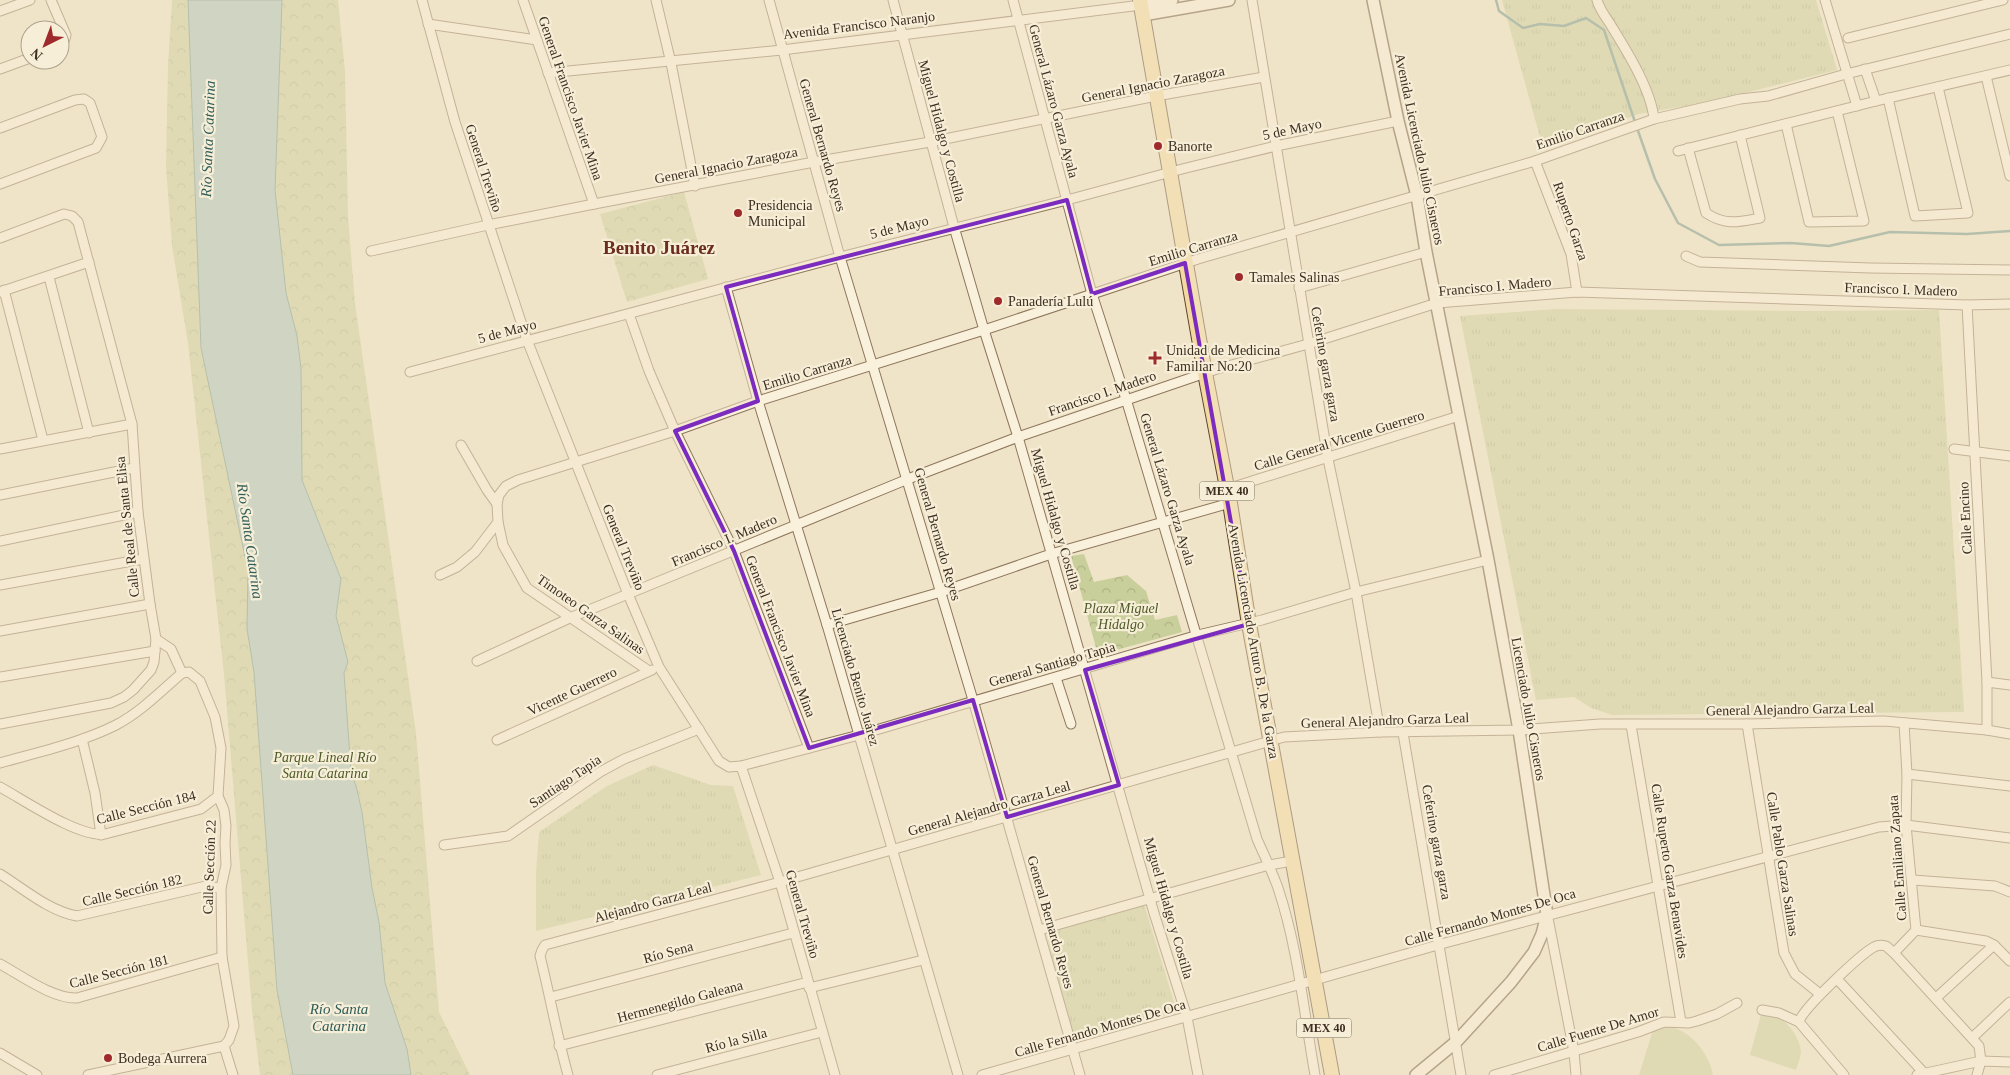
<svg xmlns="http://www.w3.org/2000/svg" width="2010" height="1075" viewBox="0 0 2010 1075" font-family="Georgia,serif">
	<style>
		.grass { fill: url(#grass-tufts) }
		.park { fill: url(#park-crowns) }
		.garden { fill: #c9cf9b }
		.water { fill: #a9c4bc; stroke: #6f938a }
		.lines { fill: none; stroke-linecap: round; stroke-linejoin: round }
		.stream { stroke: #6f938a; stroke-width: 2.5 }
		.street-casing { stroke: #8d765c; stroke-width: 11 }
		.secondary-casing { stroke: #6f573f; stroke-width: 14 }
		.primary-casing { stroke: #5b4430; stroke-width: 16 }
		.street { stroke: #faf1dc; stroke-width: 9 }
		.secondary { stroke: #faf1dc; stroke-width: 11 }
		.primary { stroke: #f3d9a0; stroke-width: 14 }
		.marked { fill: none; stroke: #7b2cbf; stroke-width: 4; stroke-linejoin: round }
		.poi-dot { fill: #9e2a2b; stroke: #f7eed8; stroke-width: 2 }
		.labels { text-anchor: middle; stroke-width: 4.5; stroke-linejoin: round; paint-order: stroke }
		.shield { fill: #f7eed8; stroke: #756857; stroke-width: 1 }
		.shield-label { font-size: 12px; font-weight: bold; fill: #3d2e20 }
		.street-label { font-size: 14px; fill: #3d2e20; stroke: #f7eed8 }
		.poi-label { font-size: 14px; fill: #3d2e20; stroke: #f7eed8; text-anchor: start }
		.park-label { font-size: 14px; font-style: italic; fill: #4d5a26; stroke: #f7eed8 }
		.water-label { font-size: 15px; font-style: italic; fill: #2f5d5a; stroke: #f7eed8 }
		.district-label { font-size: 19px; font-weight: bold; fill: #6b2e1e; stroke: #f7eed8 }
	</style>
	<defs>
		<pattern id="grass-tufts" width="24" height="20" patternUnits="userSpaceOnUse" patternTransform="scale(1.25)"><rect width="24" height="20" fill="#c9cf9b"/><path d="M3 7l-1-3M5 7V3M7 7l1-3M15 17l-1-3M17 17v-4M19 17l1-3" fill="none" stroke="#aeb285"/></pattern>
		<pattern id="park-crowns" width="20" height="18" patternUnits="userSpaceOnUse" patternTransform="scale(1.25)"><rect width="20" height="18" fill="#c9cf9b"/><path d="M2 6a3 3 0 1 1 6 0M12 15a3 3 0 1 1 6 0" fill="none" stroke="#aeb285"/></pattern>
	</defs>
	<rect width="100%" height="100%" fill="#f0e4c8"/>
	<g class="grass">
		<polygon points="1502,0 1816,0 1837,70 1709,102 1639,114 1543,148"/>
		<polygon points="1556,309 1803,311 1939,310 1964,712 1612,715 1591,708 1574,697 1536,700 1460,316"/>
		<polygon points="653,765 711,785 733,786 761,875 536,931 536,872 539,832 607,786"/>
		<polygon points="1144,904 1177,1012 1073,1039 1046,933"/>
	</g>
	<g class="park">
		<polygon points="172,0 338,0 345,71 348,217 355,303 416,733 439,1012 470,1075 260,1075 252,1010 224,675 188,343 172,246 166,167 168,65"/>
		<polygon points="684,192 708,279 627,302 600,214"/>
		<polygon points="1084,554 1094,582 1127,575 1146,591 1155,620 1177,615 1182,632 1098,655 1071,556"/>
	</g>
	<g class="garden">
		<path d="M1762 1011C1780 1013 1799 1032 1801 1051 1801 1057 1798 1064 1796 1070L1750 1055Z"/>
		<path d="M1661 1026C1687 1025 1709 1052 1713 1075H1639L1653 1030Z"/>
	</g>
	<polygon class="water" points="188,0 282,0 275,190 286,293 297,336 301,368 302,480 341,579 336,616 348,662 344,673 351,772 356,786 362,812 372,888 379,922 385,983 407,1049 411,1075 293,1075 277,990 254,672 247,629 248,571 201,348"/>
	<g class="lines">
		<g class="stream">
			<polyline points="1496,0 1499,11 1523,28 1540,24 1564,26 1586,18 1604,30 1635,122"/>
			<polyline points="1637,128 1655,179 1678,223 1719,245 1791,243 1829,246 1890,232 1967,234 2010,231"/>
		</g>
		<g class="street-casing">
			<g id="street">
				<polyline points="51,0 66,35 65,39 60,46"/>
				<polyline points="422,0 455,122 527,340 628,594 659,667 719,761 729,767 741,766 780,882 835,1075"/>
				<polyline points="523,0 594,204"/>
				<polyline points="656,0 671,63 695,186"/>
				<polyline points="769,0 840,257 973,700 1080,1075"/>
				<polyline points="893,0 954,227 984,330 1018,437 1154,913 1187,1017 1198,1075"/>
				<path d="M1013 0 1092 294 1126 399 1257 839C1264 855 1272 871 1278 888 1298 948 1304 1013 1315 1075"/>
				<polyline points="1252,0 1328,459 1356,592 1380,732"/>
				<path d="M1597 0C1600 11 1607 18 1612 27 1628 53 1651 90 1654 119"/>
				<polyline points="1825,0 1857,106"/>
				<polyline points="0,11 30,0"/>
				<polyline points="428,24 537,40"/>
				<polyline points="1848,38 2003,0"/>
				<polyline points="0,69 30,58"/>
				<polyline points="1865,69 1876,101"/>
				<polyline points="548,73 782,50 1141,5"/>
				<polyline points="1986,76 2010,176"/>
				<polyline points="1888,98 1915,216 1968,213 1938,87"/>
				<polyline points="1786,124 1809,222 1864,221 1837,111"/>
				<polyline points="0,128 75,100 84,99 90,103 102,137 96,148 0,184"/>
				<path d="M1688 148 1706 213C1726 226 1738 222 1760 218L1740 135"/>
				<polyline points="1678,151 1876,101 2010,70"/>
				<polyline points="1535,161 1571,254 1577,292"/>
				<polyline points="0,238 64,214 72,216 78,222 132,424 138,512 150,604 156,639 154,662 151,670 133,690 124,697 111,703 0,724"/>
				<polyline points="371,251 488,225 594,204 814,162 930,142 1156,96 1264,77"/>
				<polyline points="1686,256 1700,262 1870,268 2010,270"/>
				<polyline points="49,277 89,433"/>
				<polyline points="726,287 758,401 827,625 958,1075"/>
				<polyline points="1299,288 1426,252"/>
				<polyline points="4,290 43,440"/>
				<polyline points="0,292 89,262"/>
				<polyline points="1967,305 1987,682 1987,730"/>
				<polyline points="629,314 649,371 675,431 734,551 809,748"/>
				<polyline points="410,372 840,257 1067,200 1182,169 1276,146 1398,121"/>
				<polyline points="461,445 487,490 497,504"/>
				<polyline points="0,449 132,424"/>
				<polyline points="1954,449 2010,456"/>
				<polyline points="1227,489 1459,416"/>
				<polyline points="0,495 134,468"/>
				<polyline points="498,522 503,545 527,588 649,671"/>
				<polyline points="0,541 138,512"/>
				<polyline points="440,575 457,567 475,552 498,522 497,504 499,495 506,486 518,480 675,431 758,401 984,330 1198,259 1535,161 1654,119 1740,99 1768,96 1846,74 2010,34"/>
				<polyline points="0,585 143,559"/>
				<polyline points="827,625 941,592 1051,554 1230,503"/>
				<polyline points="0,631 150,604"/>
				<polyline points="156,639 171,649 182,673"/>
				<polyline points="477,661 572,617 908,479 1018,437 1217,369 1308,344 1437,303 1577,292 1967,305 2010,304"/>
				<polyline points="182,673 189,672 200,681 215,717 221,748 218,796 224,810 226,826 225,843 226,865 221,888 222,957 234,1026 229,1040 224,1046 233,1075"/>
				<polyline points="0,677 155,651"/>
				<polyline points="1056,678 1071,724"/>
				<polyline points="1987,682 2010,685"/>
				<polyline points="1747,724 1784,953 1795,974 1820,994"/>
				<polyline points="1631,725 1681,1022"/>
				<polyline points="1403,733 1461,1075"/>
				<polyline points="82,739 95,793 101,835"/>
				<polyline points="497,740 652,670"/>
				<path d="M0 763C39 752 80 743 116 725 141 712 161 691 182 673"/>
				<polyline points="741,766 859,735 1198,635 1262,620 1356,592 1488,560"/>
				<polyline points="1907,774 2010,786"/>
				<path d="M0 787C24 800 79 838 105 834L201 809 218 796"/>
				<polyline points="444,845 508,836 600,772 624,759 699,729"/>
				<path d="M0 874C24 889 49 911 77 916L206 886 221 888"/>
				<polyline points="1913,880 1995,886 2010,892"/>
				<polyline points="1548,918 1574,1052 1576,1075"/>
				<polyline points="1039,930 1269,865 1292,861"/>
				<polyline points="1916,930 1986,941 1994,945 2010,961"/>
				<polyline points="1894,953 1916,930 1906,825 1907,774 1904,723"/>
				<path d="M0 964C22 976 53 999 77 998L222 957"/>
				<polyline points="1837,979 1924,1073"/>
				<polyline points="809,988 923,960"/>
				<polyline points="551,997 793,933"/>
				<polyline points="1936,998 1994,945"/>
				<polyline points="1762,1010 1779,1013 1799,1022 1844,1075"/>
				<path d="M1799 1022C1802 1009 1861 954 1874 947 1878 945 1882 945 1886 946L1894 953 1979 1046 1981 1061 1977 1075"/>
				<polyline points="1972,1038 2010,1002"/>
				<polyline points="559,1046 808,982"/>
				<polyline points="0,1053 37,1075"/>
				<polyline points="88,1075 224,1046"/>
				<path d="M568 1075C557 1036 550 996 540 956L542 950 545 945 780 882 1284 737 1380 732 1519 730 1600 724H1747L1884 721 1987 730 2010 734"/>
				<polyline points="657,1075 822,1032"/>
				<polyline points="982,1075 1441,944 1879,827 1906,825 2010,838"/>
				<polyline points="1494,1075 1638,1032 1664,1022 1689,1023 1697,1021 1717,1014 1737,1003"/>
				<polyline points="1917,1075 1981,1061 2010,1062"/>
			</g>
		</g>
		<g class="secondary-casing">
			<g id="secondary">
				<polyline points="1373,0 1398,121 1417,196 1426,252 1488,560 1519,730 1547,915 1542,934 1534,952 1511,982 1456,1042 1416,1075"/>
				<polyline points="1141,5 1172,0"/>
				<polyline points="1143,15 1229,0"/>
			</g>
		</g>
		<g class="primary-casing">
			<polyline id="primary" points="1140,0 1205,373 1230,503 1249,624 1332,1075"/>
		</g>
		<use href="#street" class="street"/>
		<use href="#secondary" class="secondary"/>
		<use href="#primary" class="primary"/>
	</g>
	<path d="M0 0H2010V1075H0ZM1067 200 1092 294 1185 263 1249 624 1085 670 1119 785 1007 817 973 700 809 748 734 551 675 431 758 401 726 287Z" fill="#f0e4c8" fill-opacity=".55" fill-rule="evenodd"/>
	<path class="marked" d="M1067 200 1092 294 1185 263 1249 624 1085 670 1119 785 1007 817 973 700 809 748 734 551 675 431 758 401 726 287Z"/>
	<g class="poi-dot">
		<circle cx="1158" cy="146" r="5"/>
		<circle cx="738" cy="213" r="5"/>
		<circle cx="1239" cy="277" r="5"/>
		<circle cx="998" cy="301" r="5"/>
		<path d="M1152.5 350.5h5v5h5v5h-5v5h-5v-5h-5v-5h5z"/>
		<circle cx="108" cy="1058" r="5"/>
	</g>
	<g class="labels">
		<g class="shield">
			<rect x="1199.5" y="481.5" width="55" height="19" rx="4"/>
			<rect x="1296.5" y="1018.5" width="55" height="19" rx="4"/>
		</g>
		<g class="shield-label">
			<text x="1227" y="495">MEX 40</text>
			<text x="1324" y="1032">MEX 40</text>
		</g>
		<g class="street-label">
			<text transform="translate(859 25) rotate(-7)" y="5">Avenida Francisco Naranjo</text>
			<text transform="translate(1153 84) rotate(-11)" y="5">General Ignacio Zaragoza</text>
			<text transform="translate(571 98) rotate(71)" y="5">General Francisco Javier Mina</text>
			<text transform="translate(1054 101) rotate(75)" y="5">General Lázaro Garza Ayala</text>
			<text transform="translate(1292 129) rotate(-12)" y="5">5 de Mayo</text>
			<text transform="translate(1580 130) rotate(-19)" y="5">Emilio Carranza</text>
			<text transform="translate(942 131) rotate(75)" y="5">Miguel Hidalgo y Costilla</text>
			<text transform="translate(823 145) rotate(74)" y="5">General Bernardo Reyes</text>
			<text transform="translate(1420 149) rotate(78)" y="5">Avenida Licenciado Julio Cisneros</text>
			<text transform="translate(726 165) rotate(-11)" y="5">General Ignacio Zaragoza</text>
			<text transform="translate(484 168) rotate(72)" y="5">General Treviño</text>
			<text transform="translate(1571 221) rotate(71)" y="5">Ruperto Garza</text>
			<text transform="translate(899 227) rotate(-14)" y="5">5 de Mayo</text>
			<text transform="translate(1193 248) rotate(-17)" y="5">Emilio Carranza</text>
			<text transform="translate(1495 286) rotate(-5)" y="5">Francisco I. Madero</text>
			<text transform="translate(1901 289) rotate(2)" y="5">Francisco I. Madero</text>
			<text transform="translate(507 331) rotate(-15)" y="5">5 de Mayo</text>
			<text transform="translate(1326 364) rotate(80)" y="5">Ceferino garza garza</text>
			<text transform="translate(807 372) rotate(-17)" y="5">Emilio Carranza</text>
			<text transform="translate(1102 393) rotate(-19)" y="5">Francisco I. Madero</text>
			<text transform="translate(1339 440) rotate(-17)" y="5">Calle General Vicente Guerrero</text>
			<text transform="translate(1168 489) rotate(73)" y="5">General Lázaro Garza Ayala</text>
			<text transform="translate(1965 518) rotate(-93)" y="5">Calle Encino</text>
			<text transform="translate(1056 519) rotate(74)" y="5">Miguel Hidalgo y Costilla</text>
			<text transform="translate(127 527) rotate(-96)" y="5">Calle Real de Santa Elisa</text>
			<text transform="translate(938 534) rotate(74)" y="5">General Bernardo Reyes</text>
			<text transform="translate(724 540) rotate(-23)" y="5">Francisco I. Madero</text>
			<text transform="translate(624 547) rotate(68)" y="5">General Treviño</text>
			<text transform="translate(591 614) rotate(35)" y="5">Timoteo Garza Salinas</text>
			<text transform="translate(781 636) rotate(69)" y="5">General Francisco Javier Mina</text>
			<text transform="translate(1254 641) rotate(80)" y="5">Avenida Licenciado Arturo B. De la Garza</text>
			<text transform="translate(1052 664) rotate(-16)" y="5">General Santiago Tapia</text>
			<text transform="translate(856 677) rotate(74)" y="5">Licenciado Benito Juárez</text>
			<text transform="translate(572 691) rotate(-25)" y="5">Vicente Guerrero</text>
			<text transform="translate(1529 709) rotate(80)" y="5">Licenciado Julio Cisneros</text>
			<text transform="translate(1790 709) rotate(-1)" y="5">General Alejandro Garza Leal</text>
			<text transform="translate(1385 720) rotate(-2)" y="5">General Alejandro Garza Leal</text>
			<text transform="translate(565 781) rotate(-34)" y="5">Santiago Tapia</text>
			<text transform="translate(146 807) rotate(-14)" y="5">Calle Sección 184</text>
			<text transform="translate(989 808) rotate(-16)" y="5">General Alejandro Garza Leal</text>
			<text transform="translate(1437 842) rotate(80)" y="5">Ceferino garza garza</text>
			<text transform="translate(1897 858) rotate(-94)" y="5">Calle Emiliano Zapata</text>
			<text transform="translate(1783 864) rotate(81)" y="5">Calle Pablo Garza Salinas</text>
			<text transform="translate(209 867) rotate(-88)" y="5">Calle Sección 22</text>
			<text transform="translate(1670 871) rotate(81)" y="5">Calle Ruperto Garza Benavides</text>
			<text transform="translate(132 890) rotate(-13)" y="5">Calle Sección 182</text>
			<text transform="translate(653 902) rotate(-15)" y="5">Alejandro Garza Leal</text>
			<text transform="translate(1169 908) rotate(74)" y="5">Miguel Hidalgo y Costilla</text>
			<text transform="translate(803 914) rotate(74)" y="5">General Treviño</text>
			<text transform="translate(1490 917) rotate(-16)" y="5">Calle Fernando Montes De Oca</text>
			<text transform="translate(1051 922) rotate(74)" y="5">General Bernardo Reyes</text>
			<text transform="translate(668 952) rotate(-15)" y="5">Río Sena</text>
			<text transform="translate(119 971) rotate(-14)" y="5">Calle Sección 181</text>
			<text transform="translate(680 1001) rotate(-15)" y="5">Hermenegildo Galeana</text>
			<text transform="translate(1100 1028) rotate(-16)" y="5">Calle Fernando Montes De Oca</text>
			<text transform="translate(1598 1029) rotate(-17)" y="5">Calle Fuente De Amor</text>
			<text transform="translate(736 1040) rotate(-15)" y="5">Río la Silla</text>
		</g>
		<g class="poi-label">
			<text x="1168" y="151">Banorte</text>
			<text x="748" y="210">Presidencia<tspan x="748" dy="16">Municipal</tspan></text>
			<text x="1249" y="282">Tamales Salinas</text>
			<text x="1008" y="306">Panadería Lulú</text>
			<text x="1166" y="355">Unidad de Medicina<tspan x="1166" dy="16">Familiar No:20</tspan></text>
			<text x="118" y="1063">Bodega Aurrera</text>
		</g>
		<g class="park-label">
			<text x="1121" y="613">Plaza Miguel<tspan x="1121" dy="16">Hidalgo</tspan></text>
			<text x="325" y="762">Parque Lineal Río<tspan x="325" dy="16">Santa Catarina</tspan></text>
		</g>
		<g class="water-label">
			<text transform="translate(208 139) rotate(-88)" y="5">Río Santa Catarina</text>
			<text transform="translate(250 541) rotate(82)" y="5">Río Santa Catarina</text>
			<text x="339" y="1014">Río Santa<tspan x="339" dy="17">Catarina</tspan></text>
		</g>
		<g class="district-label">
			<text x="659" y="254">Benito Juárez</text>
		</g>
	</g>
	<g transform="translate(45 45) rotate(222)"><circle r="24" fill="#f7eed8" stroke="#ada18e"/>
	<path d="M0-4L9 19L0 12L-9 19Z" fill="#9e2a2b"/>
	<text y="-8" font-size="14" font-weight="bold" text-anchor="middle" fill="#3d2e20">N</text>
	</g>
</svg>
